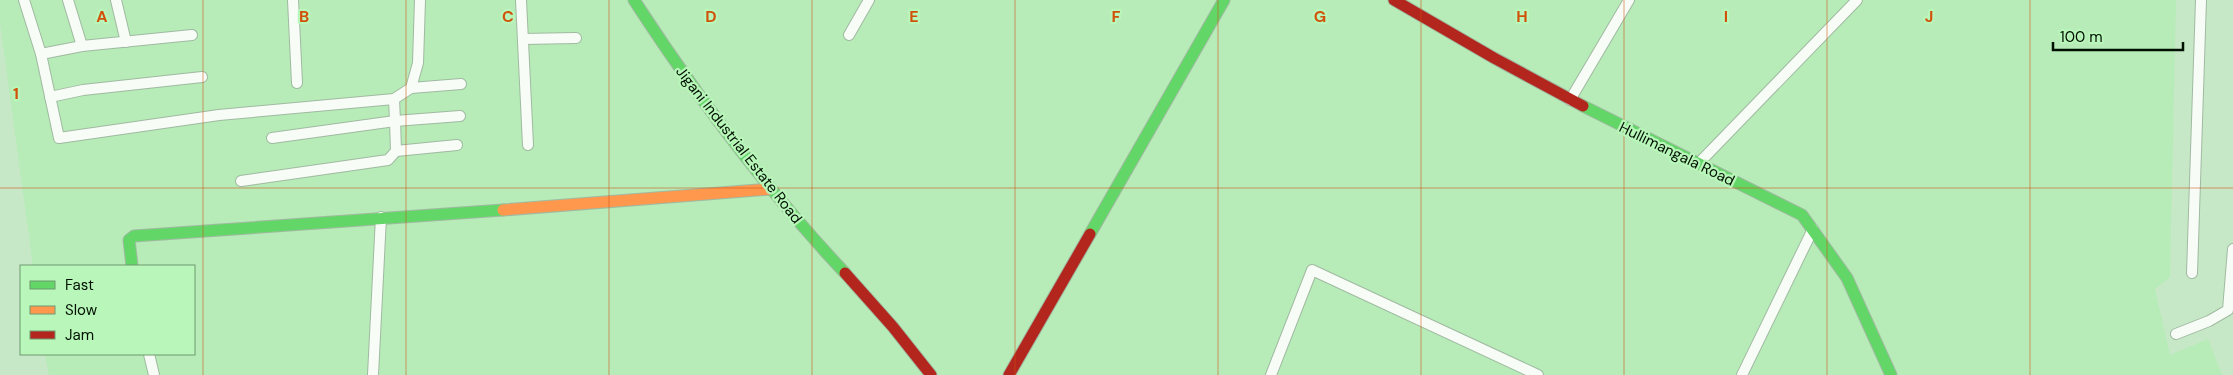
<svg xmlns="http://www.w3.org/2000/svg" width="2233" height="375" viewBox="0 0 2233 375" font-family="'DM Sans',sans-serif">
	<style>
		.built { fill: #b7ebb8 }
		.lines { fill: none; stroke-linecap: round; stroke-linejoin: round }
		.street-casing { stroke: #a0baa1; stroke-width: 12 }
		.fast-casing { stroke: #a0baa1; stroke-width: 13 }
		.slow-casing { stroke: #a0baa1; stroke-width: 13 }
		.jam-casing { stroke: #a0baa1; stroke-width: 13 }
		.street { stroke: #f7fcf7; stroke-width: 10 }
		.fast { stroke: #63d668; stroke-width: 11 }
		.slow { stroke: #ff974d; stroke-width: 11 }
		.jam { stroke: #b3261e; stroke-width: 11 }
		.grid { fill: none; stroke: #d1520b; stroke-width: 1; stroke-opacity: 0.55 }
		.labels { text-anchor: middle; stroke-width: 4.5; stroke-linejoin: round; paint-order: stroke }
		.street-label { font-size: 15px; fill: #001101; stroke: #b9f6ba }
		.grid-label { font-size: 16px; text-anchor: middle; font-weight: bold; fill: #d1520b; stroke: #b9f6ba; stroke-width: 4.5; stroke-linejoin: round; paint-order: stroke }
	</style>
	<rect width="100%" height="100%" fill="#c7e8c7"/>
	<polygon class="built" points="0,0 2176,0 2170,277 2155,289 2170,355 2208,339 2222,375 49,375 45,354 194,354 194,266 33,266 0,23"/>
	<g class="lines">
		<g class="street-casing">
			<g id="street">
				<polyline points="24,0 41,54 59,138 219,115 394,99 411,88 418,63 420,0"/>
				<polyline points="68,0 82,46"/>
				<polyline points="116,0 126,42"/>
				<polyline points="293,0 297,83"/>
				<polyline points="521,0 528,145"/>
				<polyline points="849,35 869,0"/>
				<polyline points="523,39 576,38"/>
				<polyline points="41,54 82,46 192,35"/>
				<polyline points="411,88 461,84"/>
				<polyline points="50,97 83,90 202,77"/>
				<polyline points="1570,100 1629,0"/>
				<polyline points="272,138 395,121 394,99"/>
				<polyline points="396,151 457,145"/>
				<polyline points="1698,164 1857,0"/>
				<polyline points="241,181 388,160 396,151 395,121 460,116"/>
				<polyline points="2192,273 2201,0"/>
				<polyline points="2176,334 2209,321 2228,310 2233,249"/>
				<polyline points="149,354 154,375"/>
				<polyline points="373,375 381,217"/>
				<polyline points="1271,375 1312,270 1538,375"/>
				<polyline points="1742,375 1813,229"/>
			</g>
		</g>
		<g class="fast-casing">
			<g id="fast">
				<path d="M634 0C697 97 766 189 845 273"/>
				<polyline points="1583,106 1802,215 1847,278 1891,375"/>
				<polyline points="1090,234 1224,0"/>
				<polyline points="132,266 129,240 134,236 503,210"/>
			</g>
		</g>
		<g class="slow-casing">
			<polyline id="slow" points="503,210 770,189"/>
		</g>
		<g class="jam-casing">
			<g id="jam">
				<polyline points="1394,0 1494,58 1583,106"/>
				<polyline points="845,273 893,327 931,375"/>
				<polyline points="1009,375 1090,234"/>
			</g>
		</g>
		<use href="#street" class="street"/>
		<use href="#fast" class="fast"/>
		<use href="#slow" class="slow"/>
		<use href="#jam" class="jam"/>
	</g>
	<path class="grid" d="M203 0V375M406 0V375M609 0V375M812 0V375M1015 0V375M1218 0V375M1421 0V375M1624 0V375M1827 0V375M2030 0V375M0 188H2233"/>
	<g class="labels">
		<g class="street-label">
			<text transform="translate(739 145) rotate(52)" y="5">Jigani Industrial Estate Road</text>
			<text transform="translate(1677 154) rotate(26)" y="5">Hullimangala Road</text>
		</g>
	</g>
	<g class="grid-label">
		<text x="102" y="22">A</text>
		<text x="304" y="22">B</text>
		<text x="508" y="22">C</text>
		<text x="711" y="22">D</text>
		<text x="914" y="22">E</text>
		<text x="1116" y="22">F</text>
		<text x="1320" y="22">G</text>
		<text x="1522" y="22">H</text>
		<text x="1726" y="22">I</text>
		<text x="1929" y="22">J</text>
		<text x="16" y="99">1</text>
	</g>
	<rect x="20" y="265" width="175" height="90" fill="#b9f6ba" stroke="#6f9a70"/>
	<rect x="30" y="281" width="25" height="8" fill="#63d668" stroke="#6f9a70"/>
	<text x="65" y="290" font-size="15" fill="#001101">Fast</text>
	<rect x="30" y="306" width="25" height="8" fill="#ff974d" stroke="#6f9a70"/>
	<text x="65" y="315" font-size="15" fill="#001101">Slow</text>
	<rect x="30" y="331" width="25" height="8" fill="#b3261e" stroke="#6f9a70"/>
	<text x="65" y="340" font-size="15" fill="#001101">Jam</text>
	<path d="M2053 42v8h130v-8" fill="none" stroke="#001101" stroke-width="2.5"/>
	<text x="2060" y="42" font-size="15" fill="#001101" stroke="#b9f6ba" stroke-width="4" paint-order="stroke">100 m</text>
</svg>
